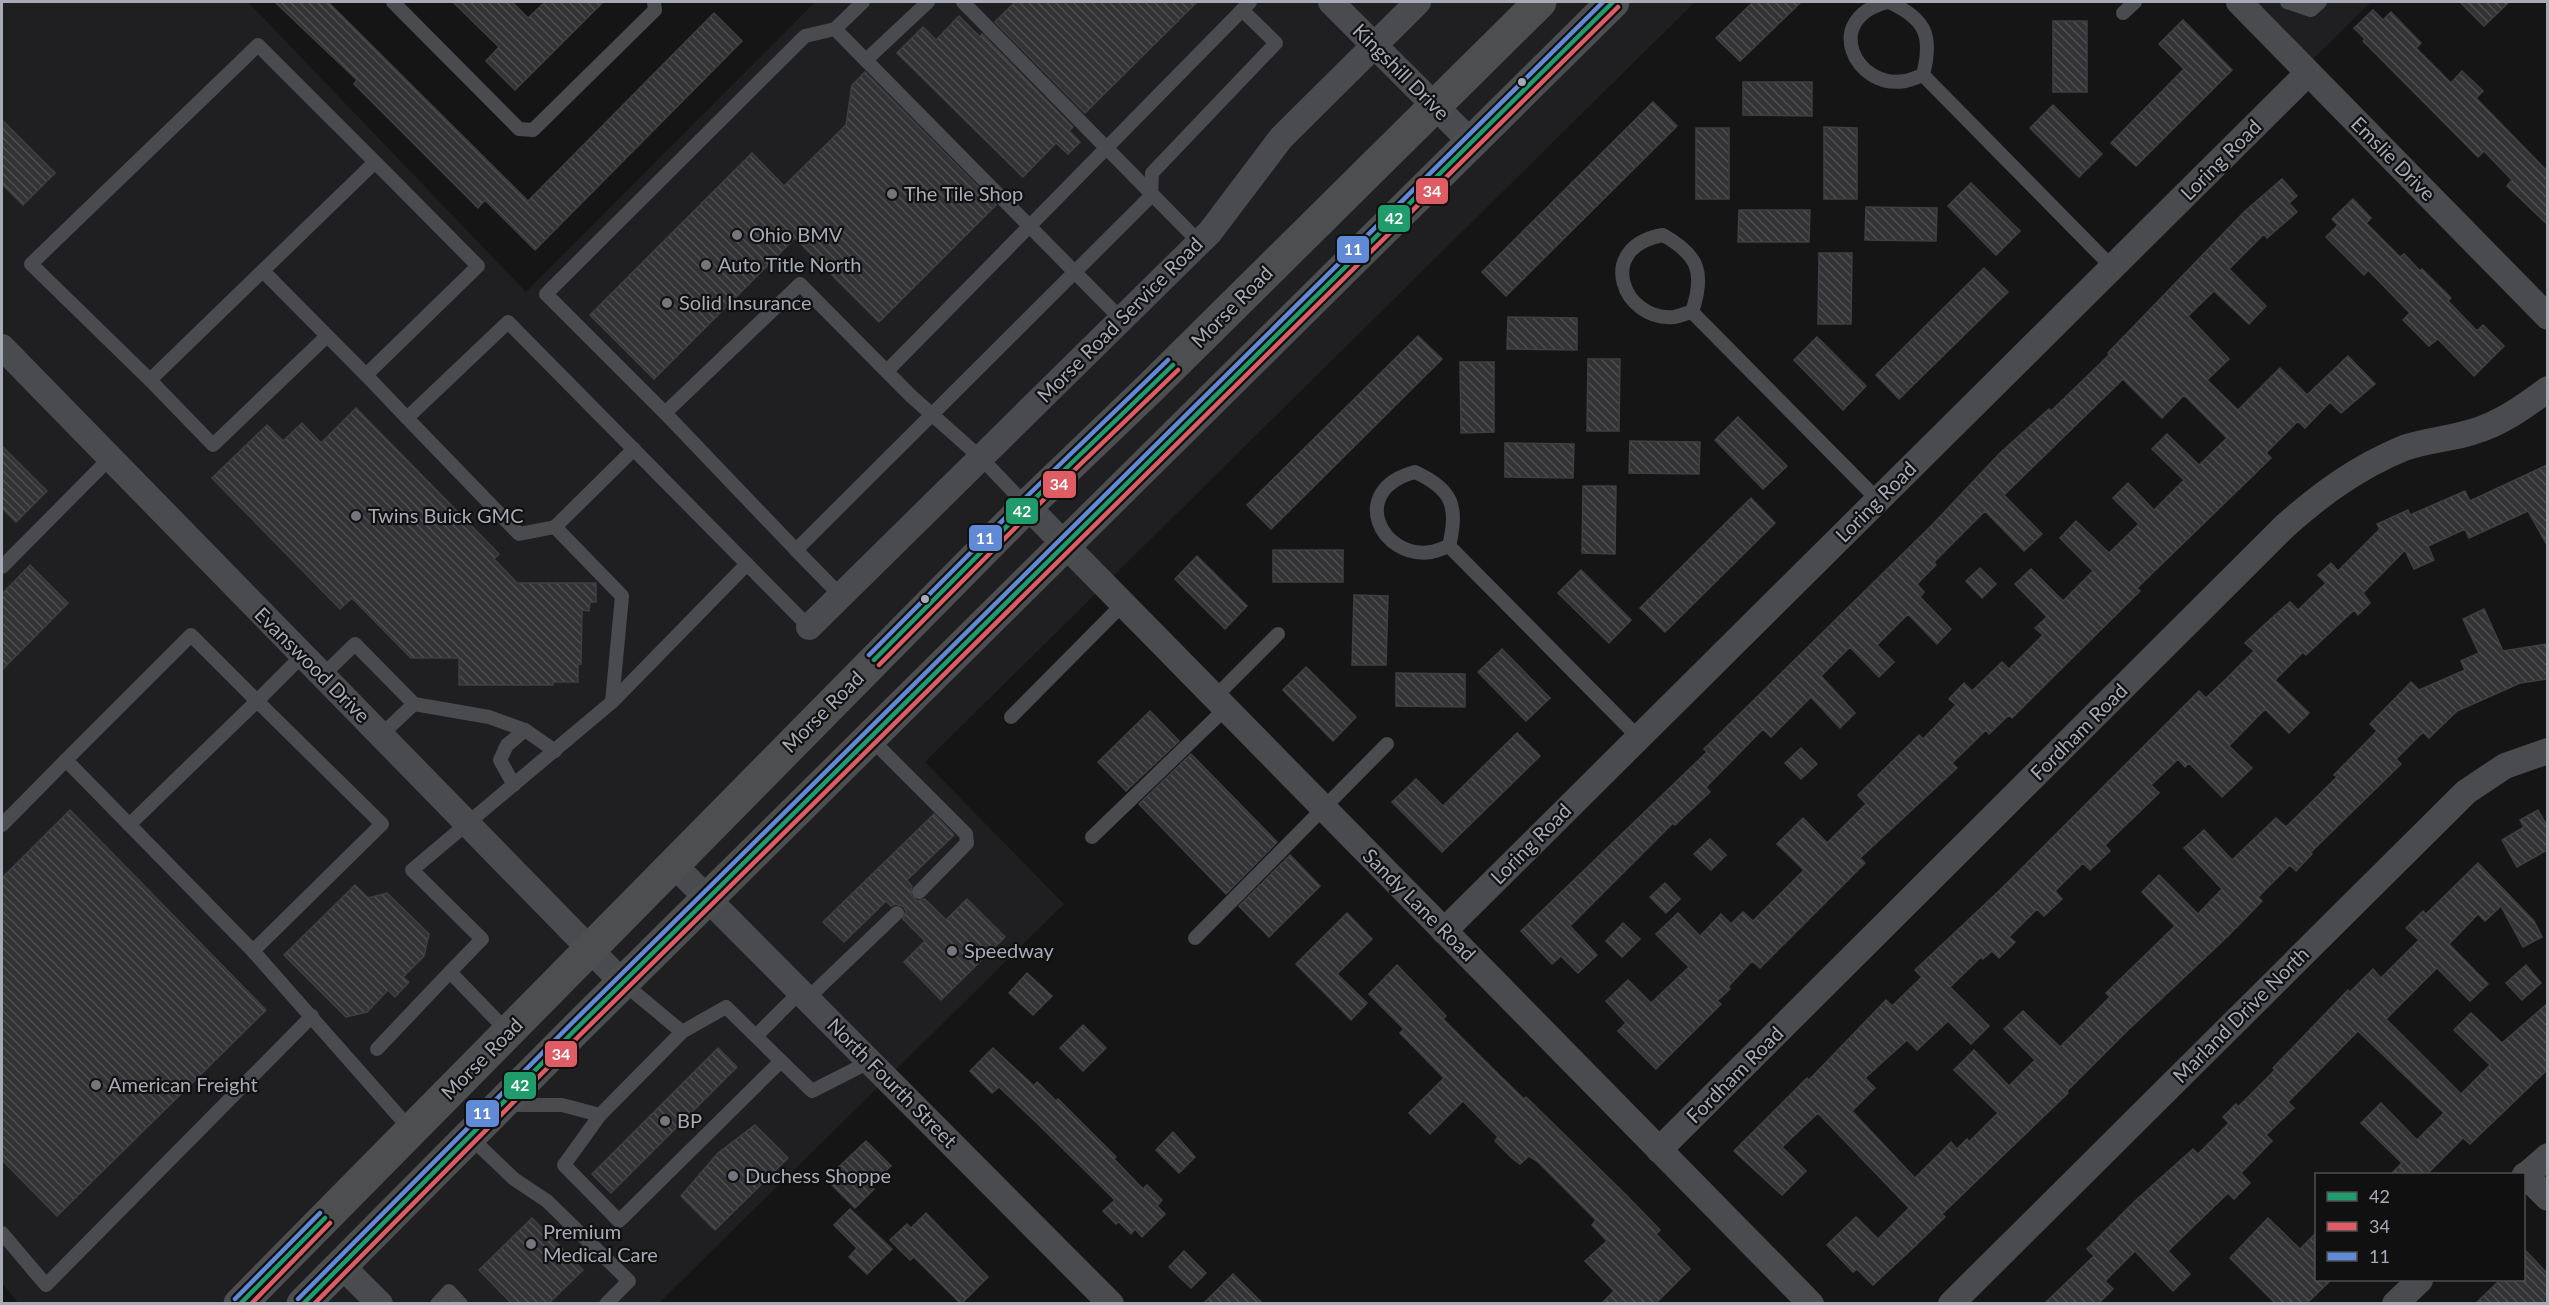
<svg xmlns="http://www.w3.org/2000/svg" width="2549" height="1305" viewBox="0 0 2549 1305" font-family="Lato,sans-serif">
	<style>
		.built { fill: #1f1f21 }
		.building { fill: url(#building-back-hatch); stroke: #3e3f42; stroke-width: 1.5 }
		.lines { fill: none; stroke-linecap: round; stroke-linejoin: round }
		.lane { stroke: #4a4b4e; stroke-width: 14 }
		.street { stroke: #4a4b4e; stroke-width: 26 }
		.primary { stroke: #4c4e50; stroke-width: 33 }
		.bus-1-casing { stroke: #101011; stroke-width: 9 }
		.bus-2-casing { stroke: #101011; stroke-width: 9 }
		.bus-3-casing { stroke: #101011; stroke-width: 9 }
		.bus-1 { stroke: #209c6c; stroke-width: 4.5 }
		.bus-2 { stroke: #df5c64; stroke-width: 4.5 }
		.bus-3 { stroke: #6089d6; stroke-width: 4.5 }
		.bus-dot { fill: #a7abb6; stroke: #101011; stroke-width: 2 }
		.poi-dot { fill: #74767e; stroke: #101011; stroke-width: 2 }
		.labels { text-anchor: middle; stroke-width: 4.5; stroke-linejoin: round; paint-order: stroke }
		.street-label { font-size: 20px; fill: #a7abb6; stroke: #101011 }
		.poi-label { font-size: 20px; fill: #a7abb6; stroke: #101011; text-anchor: start }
		.line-badge { stroke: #101011; stroke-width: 2 }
		.badge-label { font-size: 16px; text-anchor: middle; font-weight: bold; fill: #fff }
	</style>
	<defs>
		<pattern id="building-back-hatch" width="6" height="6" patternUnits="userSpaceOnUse" patternTransform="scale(1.5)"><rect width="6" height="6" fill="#333335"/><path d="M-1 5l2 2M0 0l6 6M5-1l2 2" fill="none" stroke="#4e4e50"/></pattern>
	</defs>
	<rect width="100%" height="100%" fill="#151516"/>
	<g class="built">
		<polygon points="2,2 248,2 526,292 815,2 1695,2 925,762 1064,904 658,1304 19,1304 2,1283"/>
		<polygon points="2239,2 2371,2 2304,68"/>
	</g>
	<g class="building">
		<polygon points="275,2 328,2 528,201 714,13 742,41 535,250 485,200 478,208 354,84 357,80"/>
		<polygon points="453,2 512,2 528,18 545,2 603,2 515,90 486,61 499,47"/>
		<polygon points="1015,2 1197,2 1085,113 995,22"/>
		<polygon points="1753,2 1801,2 1740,61 1716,38"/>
		<polygon points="2460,2 2509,2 2484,26"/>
		<polygon points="2373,10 2383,20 2391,12 2421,43 2416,48 2451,83 2462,71 2483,91 2476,98 2547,171 2547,224 2507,186 2512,180 2484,151 2478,157 2363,41 2365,39 2354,28"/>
		<polygon points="959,16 980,37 982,34 1073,127 1069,131 1080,142 1068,154 1056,143 1023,177 897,53 923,27 936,40"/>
		<polygon points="2183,20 2232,70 2136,166 2111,143 2184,69 2159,44"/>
		<rect x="2053" y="21" width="34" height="71"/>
		<polygon points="865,72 996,205 879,322 795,238 654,379 590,315 752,153 784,186 846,125 852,85"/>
		<polygon points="1743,82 1812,82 1812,116 1743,115"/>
		<polygon points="1653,102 1677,126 1506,296 1482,272"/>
		<polygon points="2053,105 2102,154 2079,177 2030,128"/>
		<polygon points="2,120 55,173 23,205 2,184"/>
		<polygon points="1824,127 1857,128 1857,199 1824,199"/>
		<rect x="1696" y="128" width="33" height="71"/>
		<polygon points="2282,179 2297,196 2289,203 2297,212 2267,238 2264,234 2229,269 2266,306 2249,324 2214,291 2188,316 2229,359 2207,380 2238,410 2280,368 2307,395 2348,356 2375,384 2341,413 2330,402 2305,428 2298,421 2266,453 2271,458 2137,588 2140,591 2047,683 2012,718 2009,715 1989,734 1986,730 1952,763 1957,768 1860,858 1865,863 1760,968 1752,961 1728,987 1730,989 1717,1001 1721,1004 1656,1069 1618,1031 1626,1023 1606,1001 1628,980 1651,1003 1689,967 1656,934 1678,913 1700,936 1721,914 1731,924 1743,912 1753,921 1804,870 1777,844 1803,818 1827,843 1866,804 1858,795 1919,735 1923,739 1956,705 1949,699 1964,683 1972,691 2002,662 2009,669 2043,635 2035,628 2047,617 2015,584 2031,569 2063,601 2093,571 2060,538 2076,521 2109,553 2139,524 2113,498 2128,483 2154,510 2184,480 2152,449 2167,434 2199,465 2227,438 2184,395 2162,418 2123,379 2004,495 2042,534 2024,551 1985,511 1934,562 1936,565 1917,584 1924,592 1920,597 1951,629 1937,644 1908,614 1877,645 1894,662 1879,677 1850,647 1821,676 1855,713 1840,728 1811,697 1771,737 1763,729 1706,787 1710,792 1675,825 1673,823 1570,926 1597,955 1578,973 1561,956 1552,964 1521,931 1707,752 1704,749 1932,525 2000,453 2049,409 2051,411 2109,355 2108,353 2245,211"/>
		<polygon points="1971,183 2020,231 1996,255 1948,206"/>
		<polygon points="2353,199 2371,218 2366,223 2400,257 2404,254 2420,271 2422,269 2451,298 2448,301 2477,331 2483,325 2504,346 2474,376 2438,339 2429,346 2403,320 2410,313 2368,270 2364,275 2326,237 2338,225 2332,219"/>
		<polygon points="1866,207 1937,208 1936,241 1865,240"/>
		<polygon points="1739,210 1810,210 1809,242 1738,242"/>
		<polygon points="1819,253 1852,253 1851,324 1818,324"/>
		<polygon points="1984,268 2008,292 1899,399 1876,375"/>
		<polygon points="1508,317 1577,318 1577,350 1507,349"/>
		<polygon points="1418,336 1442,359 1271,529 1247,505"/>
		<polygon points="1817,337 1866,386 1843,410 1794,360"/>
		<polygon points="1588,359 1620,359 1619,431 1587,431"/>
		<polygon points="1460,362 1494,362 1494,432 1461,433"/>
		<polygon points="356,408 499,554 494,559 517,583 596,583 596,602 590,602 589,611 582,610 581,664 578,664 578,682 553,682 553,685 459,685 459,658 411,658 352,598 340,609 212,478 267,425 283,441 302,423 321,443"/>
		<polygon points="1738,417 1787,466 1763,489 1715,440"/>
		<polygon points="1630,441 1700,442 1699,474 1629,473"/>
		<polygon points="1505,443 1574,444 1573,478 1505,477"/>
		<polygon points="2,446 47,491 16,522 2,508"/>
		<polygon points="2547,465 2547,545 2528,511 2469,538 2465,529 2428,546 2434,560 2414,569 2405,550 2363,593 2370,603 2358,615 2354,610 2306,655 2303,652 2275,680 2309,713 2289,733 2265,709 2229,746 2252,768 2222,797 2189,763 2185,767 2178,759 2151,785 2159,793 2105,845 2110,851 2090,870 2083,863 2055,891 2062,899 2044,916 2037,909 2009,937 2015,942 1999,958 1992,951 1983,959 1981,957 1950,987 1989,1026 1971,1044 1948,1021 1917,1050 1907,1040 1865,1078 1875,1088 1852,1111 1915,1178 1951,1142 1957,1149 1967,1139 1969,1142 1998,1113 1954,1070 1974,1050 2009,1086 2035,1060 2004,1029 2023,1011 2060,1047 2110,997 2106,993 2175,926 2142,892 2159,875 2198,914 2222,889 2184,848 2204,830 2232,860 2276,818 2286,827 2337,777 2334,775 2377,731 2370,724 2411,682 2419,690 2465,670 2461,661 2479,653 2463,619 2484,609 2503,651 2547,644 2547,679 2520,683 2457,711 2429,738 2423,732 2396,759 2401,764 2310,853 2312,854 2296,871 2290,865 2258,897 2262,901 2228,936 2127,1031 2067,1091 2068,1093 1942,1214 1945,1217 1914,1247 1873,1285 1857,1269 1853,1272 1827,1245 1856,1217 1878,1239 1909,1208 1818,1113 1782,1147 1806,1171 1782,1195 1734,1151 1807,1078 1809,1080 1886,1000 1892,1006 1922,977 1915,970 2000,890 2199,691 2206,698 2227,678 2254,651 2245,643 2264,625 2290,602 2298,610 2326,583 2318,575 2331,563 2338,571 2380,529 2377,524 2408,510 2410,515 2465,491 2470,501"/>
		<polygon points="1583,486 1616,486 1615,554 1582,553"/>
		<polygon points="1751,498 1775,523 1665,632 1640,608"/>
		<rect x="1273" y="550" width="70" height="32"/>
		<polygon points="1197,556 1247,606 1225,629 1175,579"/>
		<polygon points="30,565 68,603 2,670 2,594"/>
		<polygon points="1980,568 1996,584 1982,598 1966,581"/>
		<polygon points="1581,570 1631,620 1609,643 1558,593"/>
		<polygon points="1354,595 1388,596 1386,665 1352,665"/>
		<polygon points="1502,649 1550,698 1526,721 1478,672"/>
		<polygon points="1306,667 1356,717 1333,741 1283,690"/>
		<polygon points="1396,673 1465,674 1465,707 1396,706"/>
		<polygon points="1150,711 1179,741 1126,791 1098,762"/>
		<polygon points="1517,733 1540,756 1442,852 1392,802 1416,779 1443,806"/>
		<polygon points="1801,748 1817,764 1801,779 1785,763"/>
		<polygon points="1191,754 1277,842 1226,894 1139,804"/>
		<polygon points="70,810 266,1010 57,1216 2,1160 2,878"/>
		<polygon points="2538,810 2547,826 2547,850 2517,867 2502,840 2524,827 2520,820"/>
		<polygon points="934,814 954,835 907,880 912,886 911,895 917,901 925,899 946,920 967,899 1005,937 941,1000 904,962 925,941 903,919 906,911 903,906 895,904 891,906 886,901 844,942 823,922"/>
		<polygon points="1710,839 1726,855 1711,870 1694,854"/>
		<polygon points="1290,855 1320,886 1269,937 1239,906"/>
		<polygon points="2478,863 2534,921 2542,937 2523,947 2501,906 2485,921 2478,914 2449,944 2488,984 2470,1001 2437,968 2386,1019 2461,1094 2490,1065 2454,1030 2471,1013 2502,1043 2547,1004 2547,1070 2470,1144 2463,1138 2427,1174 2391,1174 2402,1163 2361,1123 2381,1103 2417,1140 2444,1113 2358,1031 2288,1102 2294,1108 2266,1135 2272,1141 2241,1173 2250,1183 2234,1199 2228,1193 2168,1251 2190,1274 2173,1291 2135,1251 2105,1281 2113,1289 2098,1304 2044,1304 2094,1256 2087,1249 2135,1201 2193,1149 2198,1154 2229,1123 2223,1117 2236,1104 2238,1107 2275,1070 2273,1068 2348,990 2350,992 2373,969 2381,978 2419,940 2406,928 2423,911 2426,914"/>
		<polygon points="1665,883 1680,899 1666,913 1650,897"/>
		<polygon points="355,885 368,898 387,893 429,934 424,956 403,977 409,982 395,997 388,990 367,1012 346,1017 284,955"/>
		<polygon points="1347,913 1372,939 1337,974 1367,1003 1351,1020 1296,964"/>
		<polygon points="1623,923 1640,939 1622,957 1606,941"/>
		<polygon points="1397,965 1446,1016 1443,1019 1486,1062 1524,1099 1526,1097 1625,1194 1660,1230 1656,1234 1690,1269 1655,1304 1601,1304 1614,1291 1585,1261 1607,1241 1592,1225 1596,1220 1537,1161 1529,1156 1520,1164 1512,1158 1495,1141 1498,1137 1463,1101 1430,1134 1409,1113 1444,1078 1400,1033 1404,1029 1369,994"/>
		<polygon points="2526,965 2541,983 2522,1000 2506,983"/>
		<polygon points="1027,973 1052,996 1033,1015 1009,993"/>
		<polygon points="1083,1025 1106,1048 1083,1071 1060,1048"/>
		<polygon points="718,1048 737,1067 611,1193 592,1174"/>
		<polygon points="993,1048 1034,1086 1037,1082 1056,1101 1058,1099 1116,1157 1114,1159 1143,1189 1147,1185 1162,1200 1157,1206 1165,1214 1142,1237 1135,1229 1131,1234 1119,1222 1116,1224 1103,1211 1115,1200 1039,1125 999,1087 992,1093 970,1071"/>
		<polygon points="755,1125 788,1158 715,1230 681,1196 718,1153"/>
		<polygon points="1173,1132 1195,1157 1179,1173 1156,1150"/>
		<polygon points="866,1141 891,1166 870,1185 874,1189 855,1208 826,1179"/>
		<polygon points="850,1209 892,1249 867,1274 849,1257 857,1248 834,1225"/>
		<polygon points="926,1213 988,1277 961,1304 914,1257 910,1260 890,1240 907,1224 911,1228"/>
		<polygon points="532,1218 583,1270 548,1304 512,1304 479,1270"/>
		<polygon points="2268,1218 2300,1249 2316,1233 2316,1280 2331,1280 2306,1304 2276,1304 2230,1258"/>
		<polygon points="2523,1248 2547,1273 2547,1304 2475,1304 2500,1280 2523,1280"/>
		<polygon points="1184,1251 1206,1273 1191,1288 1169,1267"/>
		<polygon points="1233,1274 1263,1304 1203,1304"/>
	</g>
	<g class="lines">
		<g class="lane">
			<polyline points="393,2 519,129 533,130 655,10 654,2"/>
			<polyline points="963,2 1199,242"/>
			<path d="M1888 2C1821 18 1855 90 1905 81 1911 80 1917 77 1923 75 1933 36 1926 19 1889 2"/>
			<polyline points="2287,2 2311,10 2320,2"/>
			<polyline points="2123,13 2135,2"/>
			<polyline points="835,29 863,2"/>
			<polyline points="866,60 928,2"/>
			<polyline points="1923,75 2113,268"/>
			<polyline points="375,162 258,45 31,264 150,380 375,162 478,266 366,375 407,418 508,322 809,627"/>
			<path d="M1663 235C1699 255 1705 273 1692 312 1686 313 1680 316 1674 317 1623 322 1594 247 1663 235Z"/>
			<polyline points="263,271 366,375"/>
			<polyline points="1692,312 1878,500"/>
			<polyline points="887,371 1250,2"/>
			<polyline points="150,380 213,445 327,336"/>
			<polyline points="665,413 796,550 1151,196 1152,173 1276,43 1242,10"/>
			<polyline points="407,418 519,534 555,527 622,596 612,702 412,870 482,939 450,972 508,1032"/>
			<path d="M1415 472C1452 489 1459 506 1449 546 1443 548 1437 551 1431 552 1381 560 1347 490 1415 472Z"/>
			<polyline points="1027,506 981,458 911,396 800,284 665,413 546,294 805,36 835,29 1121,319"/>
			<polyline points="555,527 634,449"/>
			<polyline points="1449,546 1638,737"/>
			<polyline points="796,550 841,596"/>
			<polyline points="2,567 110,458"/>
			<polyline points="302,656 257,701 191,635 66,760 253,951 411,1130"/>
			<polyline points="322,676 355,644 414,704 489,717 525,730 555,751"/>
			<polyline points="1214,698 1278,634"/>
			<polyline points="612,702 747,564"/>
			<polyline points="1011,717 1123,604"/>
			<polyline points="381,735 414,704"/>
			<polyline points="870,738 966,834 967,843 919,892"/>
			<polyline points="514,785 500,760 507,745 525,730"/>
			<polyline points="2,825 66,760"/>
			<polyline points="129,825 257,701 382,824 253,951"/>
			<polyline points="1092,837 1225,709"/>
			<polyline points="1195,938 1387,744"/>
			<polyline points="622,982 682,1032 600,1115 564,1165 619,1221 781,1061 726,1007 682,1032"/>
			<polyline points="808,998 897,913"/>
			<polyline points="756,1036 801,991"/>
			<polyline points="377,1049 450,972"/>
			<polyline points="781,1061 812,1091 871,1061"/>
			<polyline points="508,1105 562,1105 600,1115"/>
			<polyline points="469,1136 514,1179 547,1201 629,1281 606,1304"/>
			<polyline points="2,1233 46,1285 312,1016"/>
			<polyline points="437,1304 449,1291 461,1304"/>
		</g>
		<g class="street">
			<polyline points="1331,2 1471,142"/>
			<polyline points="2239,2 2548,317"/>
			<polyline points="2,347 622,982"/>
			<polyline points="1027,506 1811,1304"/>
			<polyline points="809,627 1210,232 1281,138 1418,2"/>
			<polyline points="673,864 1111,1304"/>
			<polyline points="1444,931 2308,73"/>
			<path d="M1659 1150 2285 526C2322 493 2358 467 2404 448 2426 440 2450 439 2472 432 2500 424 2524 407 2548 389"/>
			<polyline points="2525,1175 2548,1198"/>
			<polyline points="2524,1177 2548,1156"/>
			<polyline points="341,1265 380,1304"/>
			<polyline points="1951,1304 2466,792 2505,766 2548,751"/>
			<polyline points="2395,1304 2420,1280"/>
		</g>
		<g class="primary">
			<polyline points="240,1304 1027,506 1150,388 1540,2"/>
			<polyline points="303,1304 575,1030 1613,2"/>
		</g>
		<g class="bus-1-casing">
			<g id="bus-1">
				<polyline points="874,660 1027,506 1173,365"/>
				<polyline points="240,1304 325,1218"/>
				<polyline points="303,1304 575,1030 1613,2"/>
			</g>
		</g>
		<g class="bus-2-casing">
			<g id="bus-2">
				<polyline points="879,665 1032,511 1178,370"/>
				<polyline points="251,1304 330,1223"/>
				<polyline points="314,1304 580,1035 1618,7"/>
			</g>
		</g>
		<g class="bus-3-casing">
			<g id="bus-3">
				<polyline points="869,655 1022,501 1168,360"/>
				<polyline points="235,1299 320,1213"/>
				<polyline points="298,1299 570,1025 1603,2"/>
			</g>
		</g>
		<use href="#bus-1" class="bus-1"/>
		<use href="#bus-2" class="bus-2"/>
		<use href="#bus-3" class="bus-3"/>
	</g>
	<g class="bus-dot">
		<circle cx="1522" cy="82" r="5"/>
		<circle cx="925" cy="599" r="5"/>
	</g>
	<g class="poi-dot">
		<circle cx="892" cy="194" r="6"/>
		<circle cx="737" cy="235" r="6"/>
		<circle cx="706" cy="265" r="6"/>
		<circle cx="667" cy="303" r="6"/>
		<circle cx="356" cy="516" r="6"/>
		<circle cx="952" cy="951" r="6"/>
		<circle cx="96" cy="1085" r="6"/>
		<circle cx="665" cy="1121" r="6"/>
		<circle cx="733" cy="1176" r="6"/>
		<circle cx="531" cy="1244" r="6"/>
	</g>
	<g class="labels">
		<g class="street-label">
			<text transform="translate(1401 72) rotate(45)" y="7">Kingshill Drive</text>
			<text transform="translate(2393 159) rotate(45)" y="7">Emslie Drive</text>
			<text transform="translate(2221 160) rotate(-45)" y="7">Loring Road</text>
			<text transform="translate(1232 307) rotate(-45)" y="7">Morse Road</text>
			<text transform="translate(1120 320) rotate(-45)" y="7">Morse Road Service Road</text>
			<text transform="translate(1876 502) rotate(-45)" y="7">Loring Road</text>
			<text transform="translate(312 665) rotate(45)" y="7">Evanswood Drive</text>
			<text transform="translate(823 712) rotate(-45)" y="7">Morse Road</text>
			<text transform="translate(2079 732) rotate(-45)" y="7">Fordham Road</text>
			<text transform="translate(1531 844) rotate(-45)" y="7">Loring Road</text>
			<text transform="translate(1419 905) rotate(45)" y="7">Sandy Lane Road</text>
			<text transform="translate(2241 1015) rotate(-45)" y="7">Marland Drive North</text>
			<text transform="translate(482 1059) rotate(-45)" y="7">Morse Road</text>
			<text transform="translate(1735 1075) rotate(-45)" y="7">Fordham Road</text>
			<text transform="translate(892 1083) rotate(45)" y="7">North Fourth Street</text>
		</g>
		<g class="poi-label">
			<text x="904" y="201">The Tile Shop</text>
			<text x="749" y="242">Ohio BMV</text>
			<text x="718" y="272">Auto Title North</text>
			<text x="679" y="310">Solid Insurance</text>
			<text x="368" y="523">Twins Buick GMC</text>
			<text x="964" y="958">Speedway</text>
			<text x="108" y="1092">American Freight</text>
			<text x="677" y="1128">BP</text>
			<text x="745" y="1183">Duchess Shoppe</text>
			<text x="543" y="1239">Premium<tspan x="543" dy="23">Medical Care</tspan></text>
		</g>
	</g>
	<g class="line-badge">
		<rect x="1415" y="177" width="34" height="28" rx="6" fill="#df5c64"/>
		<rect x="1377" y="204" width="34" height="29" rx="6" fill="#209c6c"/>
		<rect x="1336" y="235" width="34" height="29" rx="6" fill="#6089d6"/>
		<rect x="1042" y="470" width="35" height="29" rx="6" fill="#df5c64"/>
		<rect x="1005" y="497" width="34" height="28" rx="6" fill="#209c6c"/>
		<rect x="968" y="524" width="35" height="28" rx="6" fill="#6089d6"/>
		<rect x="544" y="1040" width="34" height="28" rx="6" fill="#df5c64"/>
		<rect x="503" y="1071" width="34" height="29" rx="6" fill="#209c6c"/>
		<rect x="465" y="1099" width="35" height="29" rx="6" fill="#6089d6"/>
	</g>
	<g class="badge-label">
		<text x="1432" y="197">34</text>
		<text x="1394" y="224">42</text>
		<text x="1353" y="255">11</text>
		<text x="1059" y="490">34</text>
		<text x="1022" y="517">42</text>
		<text x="985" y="544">11</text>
		<text x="561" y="1060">34</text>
		<text x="520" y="1091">42</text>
		<text x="482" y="1119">11</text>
	</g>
	<rect width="2549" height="1305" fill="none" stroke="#a7abb6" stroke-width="6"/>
	<rect x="2315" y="1173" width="210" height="108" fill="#101011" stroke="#4c4e53" stroke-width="1.5"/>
	<rect x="2327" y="1192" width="30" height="9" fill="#209c6c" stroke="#4c4e53" stroke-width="1.5"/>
	<text x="2369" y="1203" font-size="18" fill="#a7abb6">42</text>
	<rect x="2327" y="1222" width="30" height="9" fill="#df5c64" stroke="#4c4e53" stroke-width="1.5"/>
	<text x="2369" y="1233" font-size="18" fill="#a7abb6">34</text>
	<rect x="2327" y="1252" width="30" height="9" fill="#6089d6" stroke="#4c4e53" stroke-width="1.5"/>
	<text x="2369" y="1263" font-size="18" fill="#a7abb6">11</text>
</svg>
